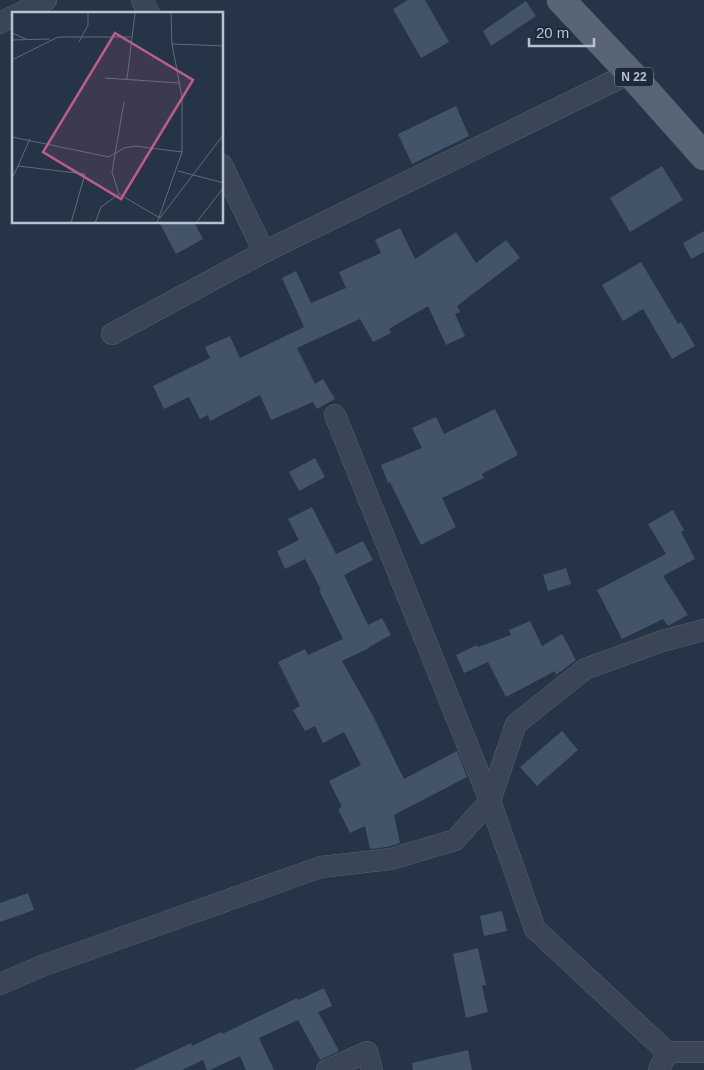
<svg xmlns="http://www.w3.org/2000/svg" width="704" height="1070" viewBox="0 0 704 1070" font-family="Helvetica,sans-serif">
	<style>
		.building { fill: #435469 }
		.lines { fill: none; stroke-linecap: round; stroke-linejoin: round }
		.street-casing { stroke: #556170; stroke-width: 22 }
		.primary-casing { stroke: #434f5f; stroke-width: 29 }
		.street { stroke: #3a4656; stroke-width: 21 }
		.primary { stroke: #586576; stroke-width: 28 }
		.labels { text-anchor: middle; stroke-width: 5; stroke-linejoin: round; paint-order: stroke }
		.shield { fill: #1e2a3b; stroke: #8a94a3; stroke-width: 1 }
		.shield-label { font-size: 12px; font-weight: bold; fill: #b8c1cf }
		.inset-road { fill: none; stroke: #606c7d; stroke-width: 1 }
		.view { fill: #be5c89; fill-opacity: 0.15; stroke: #be5c89; stroke-width: 2.5 }
		.inset-edge { fill: none; stroke: #b8c1cf; stroke-width: 2.5 }
	</style>
	<rect width="100%" height="100%" fill="#253447"/>
	<g class="building">
		<polygon points="408,0 425,0 449,42 421,58 393,9"/>
		<polygon points="526,1 536,16 491,46 483,31"/>
		<polygon points="456,106 469,136 412,164 398,134"/>
		<polygon points="662,166 683,200 630,232 610,198"/>
		<polygon points="159,222 194,222 203,239 176,254"/>
		<polygon points="400,228 415,259 456,232 476,263 506,240 520,258 457,306 460,312 455,314 465,336 446,345 428,306 389,329 391,333 373,342 360,319 297,348 315,384 323,379 335,399 317,409 313,402 271,420 260,395 210,421 208,415 200,419 189,397 164,409 153,386 210,358 205,347 230,336 240,358 304,327 282,278 296,271 311,303 346,288 339,272 381,253 375,240"/>
		<polygon points="704,231 704,252 691,259 683,243"/>
		<polygon points="641,262 678,324 681,322 695,346 672,359 643,309 623,321 602,285"/>
		<polygon points="495,409 518,455 482,474 484,478 442,498 456,527 421,545 390,482 388,483 381,465 422,448 412,428 436,417 444,434"/>
		<polygon points="315,458 325,477 299,491 289,472"/>
		<polygon points="312,507 336,554 363,541 373,560 344,575 368,625 382,618 391,635 369,647 369,648 342,661 373,716 404,779 457,751 467,777 394,815 400,843 388,847 370,849 365,826 350,833 338,809 342,807 329,781 361,765 344,732 323,743 315,726 305,731 293,710 300,706 278,662 305,649 308,655 343,639 319,590 321,590 305,559 285,569 277,551 299,540 288,519"/>
		<polygon points="673,510 684,530 681,532 695,559 663,576 688,615 668,626 663,619 622,639 597,590 666,554 648,524"/>
		<polygon points="566,568 571,584 548,591 543,575"/>
		<polygon points="530,621 542,646 562,634 576,660 556,675 555,671 506,697 488,662 464,673 456,655 477,645 478,647 511,635 509,630"/>
		<polygon points="562,731 578,750 537,786 520,767"/>
		<polygon points="28,893 34,910 0,922 0,903"/>
		<polygon points="502,911 507,931 484,936 480,916"/>
		<polygon points="478,948 486,985 482,986 488,1012 466,1018 453,954"/>
		<polygon points="324,988 332,1006 318,1012 339,1051 320,1060 298,1020 259,1038 274,1070 246,1070 240,1056 210,1070 207,1070 203,1060 182,1070 133,1070 191,1043 192,1046 221,1032 222,1034 297,998 298,1000"/>
		<polygon points="468,1050 472,1070 413,1070 412,1063"/>
	</g>
	<g class="lines">
		<g class="street-casing">
			<g id="street">
				<polyline points="142,0 149,14"/>
				<polyline points="19,14 46,0"/>
				<polyline points="0,23 14,16"/>
				<polyline points="222,165 264,252"/>
				<polyline points="112,334 264,252 630,73"/>
				<polyline points="335,415 490,801 535,929 667,1052"/>
				<polyline points="0,984 42,966 321,867 391,859 455,840 490,801 516,724 585,669 662,641 704,630"/>
				<polyline points="327,1070 367,1052 372,1070"/>
				<polyline points="659,1070 667,1052 704,1052"/>
			</g>
		</g>
		<g class="primary-casing">
			<polyline id="primary" points="561,0 630,73 704,156"/>
		</g>
		<use href="#street" class="street"/>
		<use href="#primary" class="primary"/>
	</g>
	<g class="labels">
		<rect class="shield" x="615" y="67.5" width="38" height="19" rx="4"/>
		<g class="shield-label">
			<text x="634" y="81">N 22</text>
		</g>
	</g>
	<g transform="translate(12 12)">
		<rect width="211" height="211" fill="#253447"/>
		<path class="inset-road" d="M0 21 14 27M0 28 38 27M67 30 76 13V1M160 32 212 34M0 48 46 25H119M93 66 168 71M115 67 123 1M0 125 97 145 112 136 123 134 170 140M6 154 73 162 59 211M166 159 212 171M0 167 18 127M107 182 100 160 112 90M83 211 89 195 107 182 148 206 212 122M145 211 170 140V85L160 32 159 1M184 211 212 175"/>
		<path class="view" d="M103 21 181 68 109 187 31 140Z"/>
		<rect width="211" height="211" class="inset-edge"/>
	</g>
	<path d="M529 38v8h65v-8" fill="none" stroke="#b8c1cf" stroke-width="2.5"/>
	<text x="536" y="38" font-size="15" fill="#b8c1cf" stroke="#1e2a3b" stroke-width="4" paint-order="stroke">20 m</text>
</svg>
